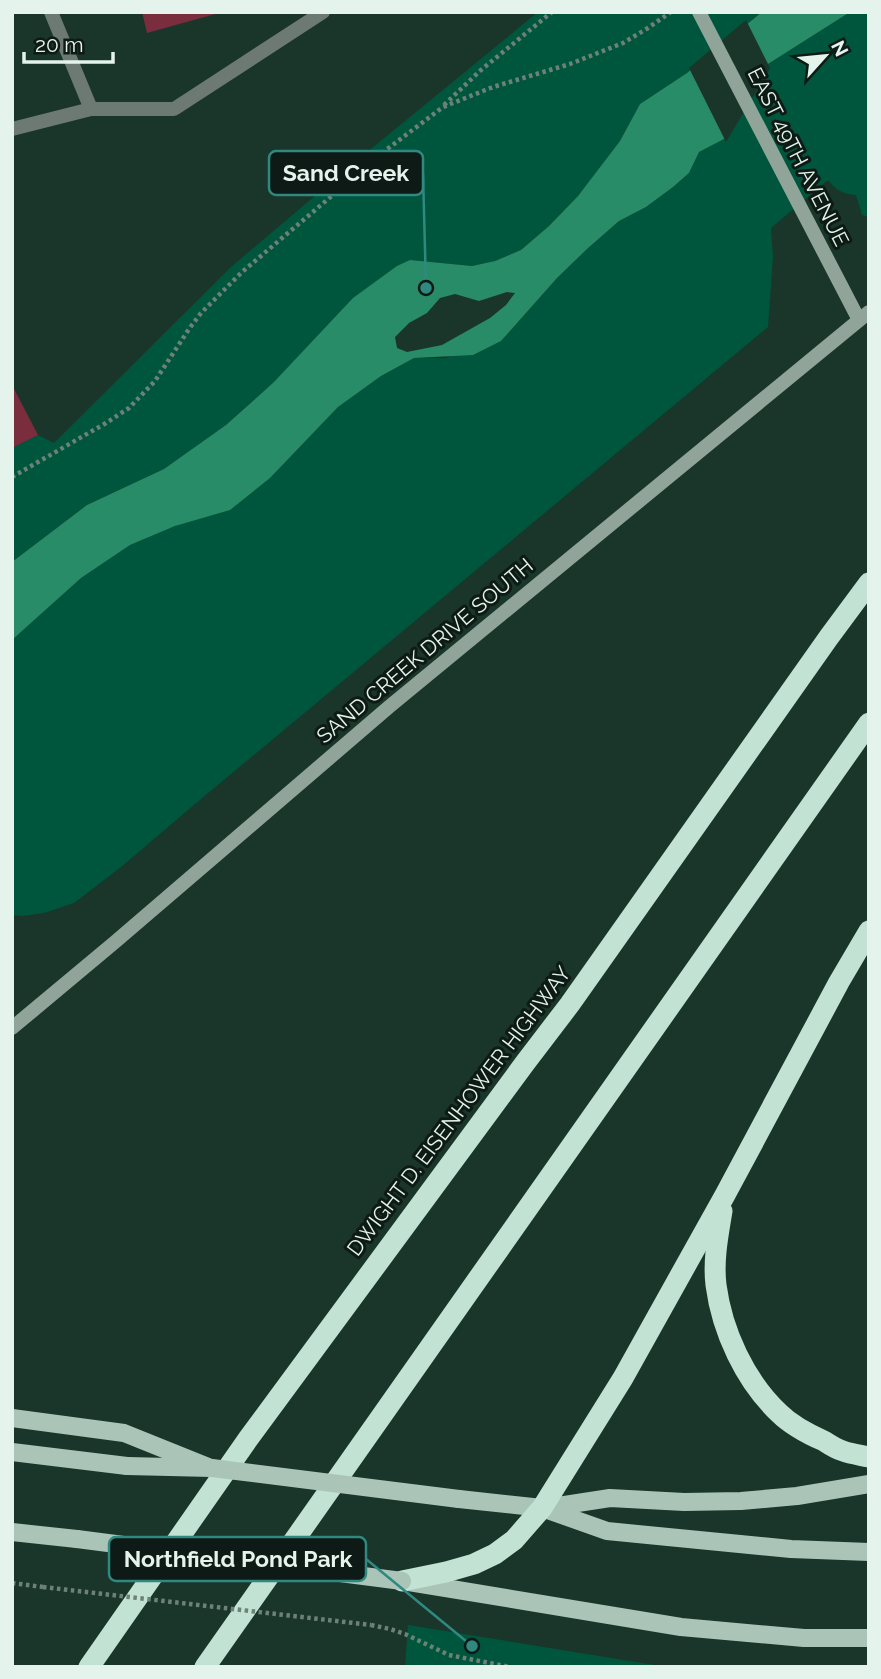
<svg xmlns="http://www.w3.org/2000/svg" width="881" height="1679" viewBox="0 0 881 1679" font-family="Raleway,sans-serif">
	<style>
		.green { fill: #00563c }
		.water { fill: #298c68; fill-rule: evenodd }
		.pier { fill: #1a352a }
		.building { fill: #792d3d }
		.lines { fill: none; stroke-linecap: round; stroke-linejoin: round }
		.path { stroke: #6c8278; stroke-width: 4.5; stroke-dasharray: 3.5 3.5; stroke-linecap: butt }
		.lane { stroke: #6d7a74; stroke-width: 14 }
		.secondary { stroke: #90a49a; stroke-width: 14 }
		.primary { stroke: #aac5b8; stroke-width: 18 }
		.highway { stroke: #c2e2d3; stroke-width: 21 }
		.path-bridge { stroke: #6c8278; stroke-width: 4.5; stroke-dasharray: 3.5 3.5; stroke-linecap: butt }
		.primary-bridge { stroke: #aac5b8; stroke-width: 18 }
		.labels { text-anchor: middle; stroke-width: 6; stroke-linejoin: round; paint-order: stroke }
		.street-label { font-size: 21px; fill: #e4f4ec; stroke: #0e1a15 }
		.leader { fill: none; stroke: #2f8981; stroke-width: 2.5 }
		.callout-dot { fill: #2f8981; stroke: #0e1a15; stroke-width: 2.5 }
		.callout { fill: #0e1a15; stroke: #2f8981; stroke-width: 2.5 }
		.callout-label { font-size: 23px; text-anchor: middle; font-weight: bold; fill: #e4f4ec }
	</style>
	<rect width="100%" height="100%" fill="#1a352a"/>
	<g class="green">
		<polygon points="538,12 762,12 687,73 640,104 620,141 578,196 549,226 521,250 495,261 472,266 410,260 226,425 164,469 87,505 12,562 12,448 38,435 54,443 231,267 355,162"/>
		<path d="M850 12H869V217L862 215 856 195C843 194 836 190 828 180L771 228 773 257 768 327 201 799 121 867 74 903 44 913 22 916 12 915V640L81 578 130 545 175 526 270 478 338 407 381 376 414 358H445L501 341 557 278 587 249 619 221 646 207 673 187 689 173 699 152 724 139 768 64Z"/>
		<polygon points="408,1625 667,1667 405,1667"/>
	</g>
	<path class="water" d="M762 12H850L768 64 724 139 699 152 689 173 673 187 646 207 619 221 587 249 557 278 501 341 473 355 414 358 381 376 338 407 270 478 230 510 175 526 130 545 81 578 12 640V562L87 505 164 469 226 425 274 382 353 298 397 266 410 260 472 266 495 261 521 250 549 226 578 196 620 141 640 104 687 73ZM507 292 515 293 506 305 490 318 442 345 407 352 397 348 395 337 409 323 427 313 440 298 455 294 479 301Z"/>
	<polygon class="pier" points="746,20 770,68 726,142 689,68"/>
	<g class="building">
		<polygon points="142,12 219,12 219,13 147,33"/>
		<polygon points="12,385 38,435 12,448"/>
	</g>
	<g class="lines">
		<g class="path">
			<polyline points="444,105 481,70 552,12"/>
			<polyline points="12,477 106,423 129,408 155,381 189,329 201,313 242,272 386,150 443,107 493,87 570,64 623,43 648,28 671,12"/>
			<polyline points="12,1583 43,1587"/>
			<polyline points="371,1625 390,1629 405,1634 449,1655 510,1667"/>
		</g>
		<g class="lane">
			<polyline points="51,12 91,109 174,109 323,12"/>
			<polyline points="12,129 91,109"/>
		</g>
		<g class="secondary">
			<polyline points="699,12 859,320"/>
			<polyline points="12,1028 115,942 390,706 869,312"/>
		</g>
		<g class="primary">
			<polyline points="12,1418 124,1433 211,1468"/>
			<polyline points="12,1452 127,1466"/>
			<polyline points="459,1499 542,1508 607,1531 791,1549 869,1552"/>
			<polyline points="545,1508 610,1498 684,1502 741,1501 797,1496 869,1484"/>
			<polyline points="12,1532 77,1539"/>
			<polyline points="409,1582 681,1627 804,1638 869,1638"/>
		</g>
		<g class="highway">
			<path d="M722 1211C718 1235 713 1261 716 1285 722 1331 745 1381 779 1413 791 1425 808 1434 824 1441 830 1445 836 1449 843 1451 851 1454 860 1455 869 1457"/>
			<polyline points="402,1581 446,1572 474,1564 495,1554 514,1540 542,1508 623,1378 725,1195 839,982 869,931"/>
			<polyline points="89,1667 248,1439 525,1063 570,1004 829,637 869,583"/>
			<polyline points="205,1667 869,723"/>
		</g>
		<polyline class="path-bridge" points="43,1587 371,1625"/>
		<g class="primary-bridge">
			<polyline points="127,1466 212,1468 459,1499"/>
			<polyline points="77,1539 402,1581"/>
		</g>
	</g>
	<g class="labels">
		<g class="street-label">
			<text transform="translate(798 157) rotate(63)" y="7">EAST 49TH AVENUE</text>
			<text transform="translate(425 651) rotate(-40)" y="7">SAND CREEK DRIVE SOUTH</text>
			<text transform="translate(459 1111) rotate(-53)" y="7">DWIGHT D. EISENHOWER HIGHWAY</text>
		</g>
	</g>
	<path class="leader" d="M426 288L423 173M472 1646L366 1559"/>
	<g class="callout-dot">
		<circle cx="426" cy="288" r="7"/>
		<circle cx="472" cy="1646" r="7"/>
	</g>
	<g class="callout">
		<rect x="269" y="151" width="154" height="44" rx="7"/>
		<rect x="109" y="1537" width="257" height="44" rx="7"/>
	</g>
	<g class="callout-label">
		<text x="346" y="181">Sand Creek</text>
		<text x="238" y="1567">Northfield Pond Park</text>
	</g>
	<rect width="881" height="1679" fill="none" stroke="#e4f4ec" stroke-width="28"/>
	<g transform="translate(825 56) rotate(63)" stroke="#0e1a15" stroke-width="5" paint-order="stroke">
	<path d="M0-5L12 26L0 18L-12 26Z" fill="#e4f4ec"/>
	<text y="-10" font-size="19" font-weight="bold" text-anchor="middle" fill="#e4f4ec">N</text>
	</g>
	<path d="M24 52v10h89v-10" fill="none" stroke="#e4f4ec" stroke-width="3.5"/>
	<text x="35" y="52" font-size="21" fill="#e4f4ec" stroke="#0e1a15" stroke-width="5" paint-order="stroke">20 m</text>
</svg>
